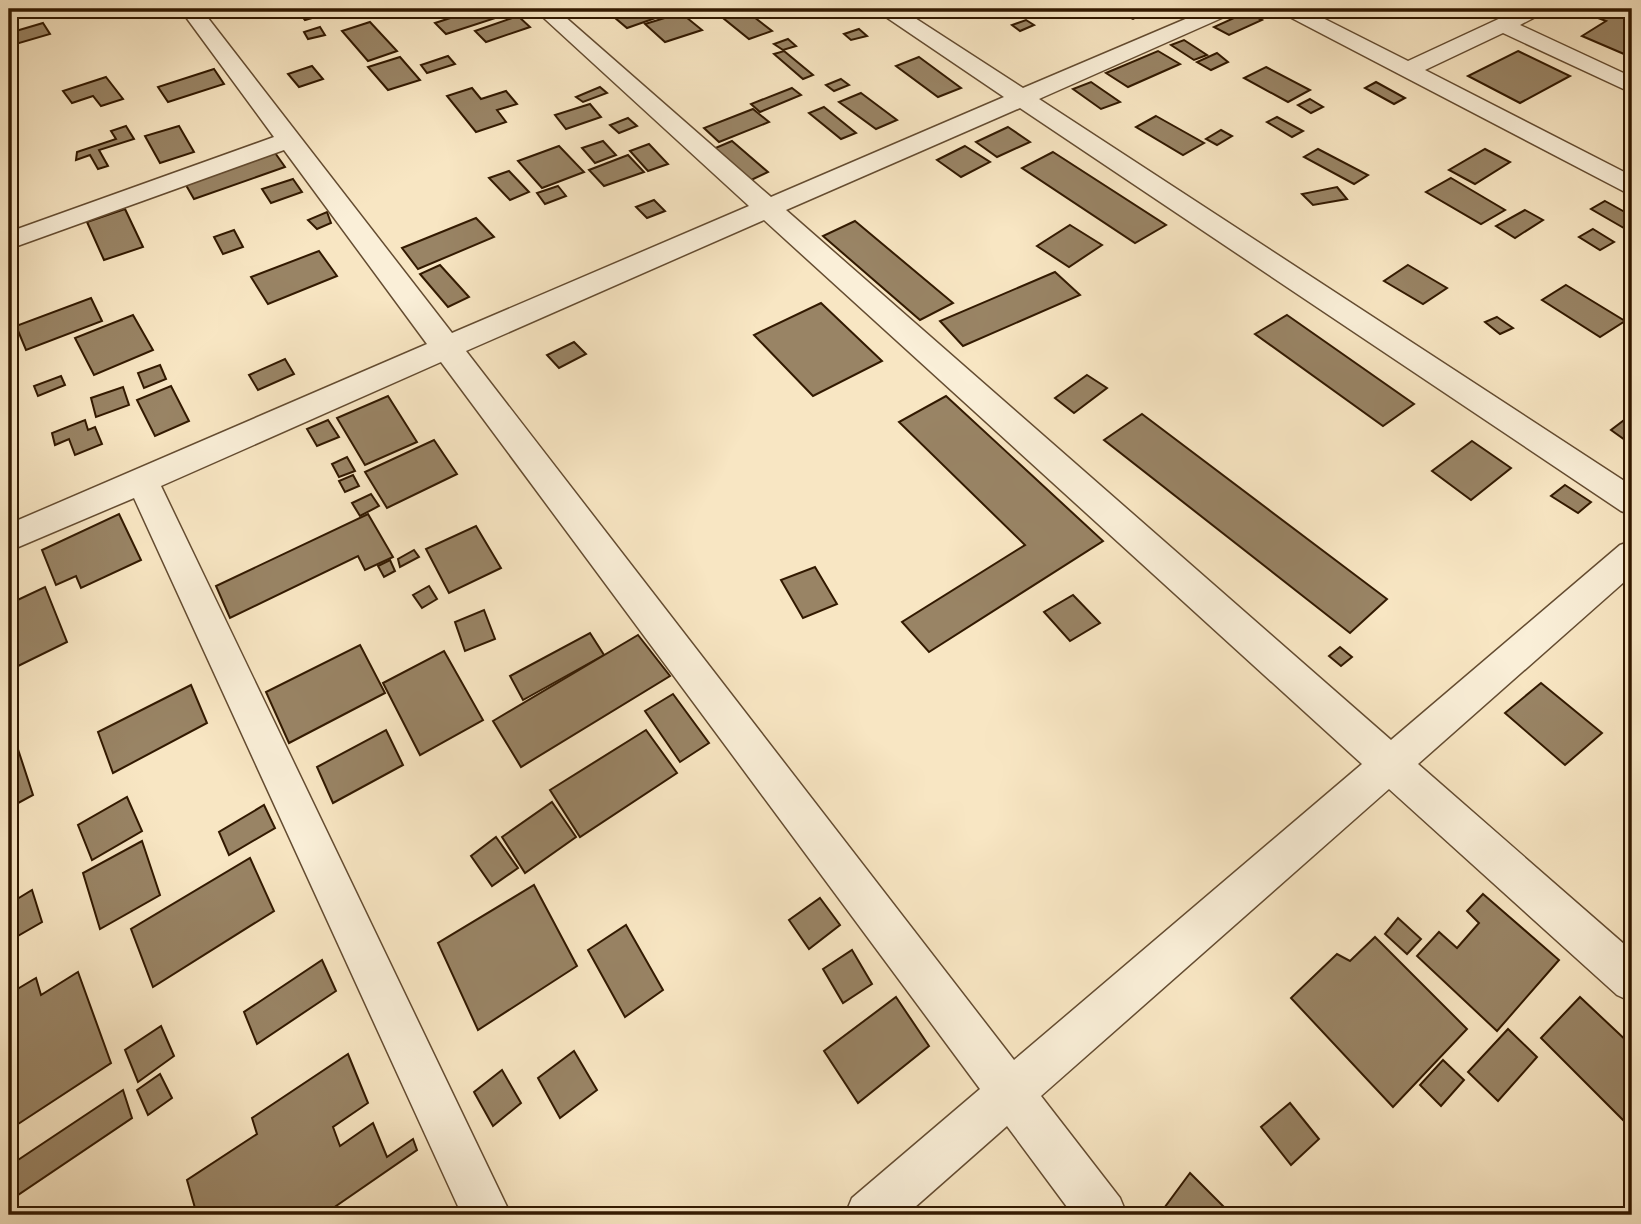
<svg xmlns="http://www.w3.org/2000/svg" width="1641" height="1224" viewBox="0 0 1641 1224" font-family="'IM FELL DW Pica',serif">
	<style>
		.building { fill: #998465; stroke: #321900; stroke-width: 2 }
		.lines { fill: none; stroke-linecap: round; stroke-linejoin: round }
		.street-casing { stroke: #644c31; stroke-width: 3 }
		.street { fill: #faefd8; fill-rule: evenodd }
	</style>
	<rect width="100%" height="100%" fill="#f8e6c3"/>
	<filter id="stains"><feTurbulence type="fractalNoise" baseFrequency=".00286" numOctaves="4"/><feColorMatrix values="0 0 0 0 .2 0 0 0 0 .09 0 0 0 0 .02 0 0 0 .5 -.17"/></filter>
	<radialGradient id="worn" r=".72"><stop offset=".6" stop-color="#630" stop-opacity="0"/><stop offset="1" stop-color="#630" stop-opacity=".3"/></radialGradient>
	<g class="building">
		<polygon points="296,9 334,9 336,11 305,20"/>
		<polygon points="478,9 511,9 514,12 446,34 435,23"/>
		<polygon points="637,9 665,9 670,13 627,28 614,17"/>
		<polygon points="1112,9 1152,9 1133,19"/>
		<polygon points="1612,9 1632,15 1632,48 1624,54 1582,36 1606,21 1598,18"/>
		<polygon points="745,10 772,31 749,39 723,18"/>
		<polygon points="1247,12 1262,20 1229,35 1214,27"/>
		<polygon points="681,13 702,30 665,42 645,24"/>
		<polygon points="518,16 530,27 486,42 475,31"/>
		<polygon points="1026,20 1034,25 1020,31 1012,25"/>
		<polygon points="370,22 397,51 368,61 342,31"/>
		<polygon points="43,23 50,34 9,46 9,33"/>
		<polygon points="320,27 325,35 308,39 304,32"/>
		<polygon points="859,29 867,36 851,40 844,34"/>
		<polygon points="788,39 796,46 783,50 774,44"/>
		<polygon points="1184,40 1207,55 1194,60 1171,45"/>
		<polygon points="784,51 813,75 803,79 774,54"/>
		<polygon points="1158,51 1180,64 1128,87 1106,73"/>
		<polygon points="1518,51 1570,76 1520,103 1468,76"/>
		<polygon points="1217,53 1228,62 1211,70 1197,62"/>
		<polygon points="448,56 455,64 427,73 421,65"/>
		<polygon points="400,57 420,80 388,90 368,67"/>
		<polygon points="919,57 961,88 938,97 896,66"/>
		<polygon points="312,66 323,79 299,87 288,74"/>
		<polygon points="1266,67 1310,90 1288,102 1244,78"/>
		<polygon points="214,69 224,84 168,102 158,87"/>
		<polygon points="106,77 123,99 101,106 93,96 72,103 63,91"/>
		<polygon points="841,79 849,85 834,91 826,85"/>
		<polygon points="1091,82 1120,102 1101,109 1073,89"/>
		<polygon points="1376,82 1405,98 1394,104 1365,88"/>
		<polygon points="600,87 607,93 583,102 576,97"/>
		<polygon points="472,88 481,99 506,91 517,104 497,110 506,122 476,132 447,96"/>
		<polygon points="792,88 801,95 760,112 751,104"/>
		<polygon points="861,93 897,120 876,129 839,102"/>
		<polygon points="1310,99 1323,107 1311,113 1298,105"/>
		<polygon points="590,104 601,117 566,129 555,115"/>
		<polygon points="824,107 856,133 841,139 809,113"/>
		<polygon points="753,109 769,122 719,142 704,128"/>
		<polygon points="1156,116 1204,143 1183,155 1136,127"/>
		<polygon points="1277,117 1303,131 1292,137 1267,122"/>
		<polygon points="628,118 637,126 619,133 610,125"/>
		<polygon points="126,126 134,139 99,150 108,166 98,169 90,155 76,160 77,152 116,139 111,131"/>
		<polygon points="179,126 194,152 160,163 145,136"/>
		<polygon points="1008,127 1030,142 997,157 976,142"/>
		<polygon points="1221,130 1232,136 1217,145 1206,139"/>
		<polygon points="603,141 616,155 595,163 582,148"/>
		<polygon points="732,141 768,172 749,181 713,149"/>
		<polygon points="649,144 668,164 648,171 630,151"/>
		<polygon points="559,146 584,172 542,188 518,161"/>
		<polygon points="965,146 990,162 961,177 937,160"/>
		<polygon points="1318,149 1368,175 1354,184 1304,157"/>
		<polygon points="1485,149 1510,162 1475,184 1449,170"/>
		<polygon points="273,150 285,167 194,199 183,180"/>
		<polygon points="1053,152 1166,225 1135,243 1022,168"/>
		<polygon points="628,155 644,172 604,186 589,170"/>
		<polygon points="509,171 529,192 510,200 489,178"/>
		<polygon points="1451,178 1505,210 1481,224 1426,192"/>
		<polygon points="293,179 302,192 271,203 262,189"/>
		<polygon points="558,186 566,196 545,204 537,193"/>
		<polygon points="1337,187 1347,199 1313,205 1302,194"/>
		<polygon points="654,200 665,211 647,218 636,207"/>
		<polygon points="1605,201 1632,216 1632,230 1629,231 1591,209"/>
		<polygon points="125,209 143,247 104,260 87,222"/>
		<polygon points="1525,210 1543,220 1515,238 1496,226"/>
		<polygon points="327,212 331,223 317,229 308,220"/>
		<polygon points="476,218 494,237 418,269 402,248"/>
		<polygon points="855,221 953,303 920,320 823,236"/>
		<polygon points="1070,225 1102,245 1069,267 1037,246"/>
		<polygon points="1593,229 1614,242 1600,250 1579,237"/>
		<polygon points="234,230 243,247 223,254 214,237"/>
		<polygon points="319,251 337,276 268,304 251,277"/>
		<polygon points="440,265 469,297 448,307 420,274"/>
		<polygon points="1408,265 1447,288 1423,304 1384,281"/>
		<polygon points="1055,272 1080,295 963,346 940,321"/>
		<polygon points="1566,285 1625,321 1600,337 1542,300"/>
		<polygon points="91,298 102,321 26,350 16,326"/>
		<polygon points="821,303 882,361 813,396 754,335"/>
		<polygon points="133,315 153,350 94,375 75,338"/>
		<polygon points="1287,315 1414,404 1383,426 1255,334"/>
		<polygon points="1497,317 1513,328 1500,334 1485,322"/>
		<polygon points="574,342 586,354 559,368 547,355"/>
		<polygon points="285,359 294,374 258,390 249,375"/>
		<polygon points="160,365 166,379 144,388 138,373"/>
		<polygon points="1087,375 1107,388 1074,413 1055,398"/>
		<polygon points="61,376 65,385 38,396 34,386"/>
		<polygon points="171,386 189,421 155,436 137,400"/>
		<polygon points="123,387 129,405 96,417 91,398"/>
		<polygon points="388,396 417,442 365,465 337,418"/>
		<polygon points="946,396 1103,541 929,652 902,622 1025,545 899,422"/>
		<polygon points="1142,414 1387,599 1350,633 1104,440"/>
		<polygon points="1632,414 1632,445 1611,430"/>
		<polygon points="85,420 88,430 95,427 102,444 75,455 69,439 55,445 52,433"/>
		<polygon points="328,420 339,437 317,446 307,429"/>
		<polygon points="434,440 457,474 387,508 365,472"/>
		<polygon points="1472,441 1511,468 1471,500 1432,471"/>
		<polygon points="347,457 355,471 339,477 332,464"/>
		<polygon points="353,475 359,486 345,492 339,481"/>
		<polygon points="1565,485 1591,502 1578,513 1551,496"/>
		<polygon points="371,494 379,506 360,516 352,503"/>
		<polygon points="119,514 141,560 81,588 76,576 56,585 42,550"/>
		<polygon points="368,514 393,557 365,570 358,556 230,618 216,586"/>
		<polygon points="476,526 501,568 449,593 426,549"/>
		<polygon points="414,550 419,557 400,567 398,559"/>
		<polygon points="390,560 395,571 384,577 378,566"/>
		<polygon points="815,567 837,604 803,618 781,580"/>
		<polygon points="429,586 437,599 422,608 413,595"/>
		<polygon points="45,587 67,642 14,668 9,652 9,604"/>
		<polygon points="1073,595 1100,623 1070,641 1044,612"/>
		<polygon points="484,610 495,639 465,651 455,622"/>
		<polygon points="590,633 604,655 523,700 510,676"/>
		<polygon points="638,635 670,676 521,767 493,721"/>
		<polygon points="360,645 385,693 289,743 266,692"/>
		<polygon points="1340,647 1352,657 1341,666 1329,656"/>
		<polygon points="444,651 483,720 420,755 383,683"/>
		<polygon points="1541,683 1602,733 1565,765 1505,713"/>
		<polygon points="191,685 207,723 113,773 98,732"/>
		<polygon points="673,694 709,743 680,762 645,711"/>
		<polygon points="11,728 33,795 9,808 9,729"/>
		<polygon points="386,730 403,765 333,803 317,767"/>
		<polygon points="646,730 677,773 580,837 550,790"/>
		<polygon points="127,797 142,831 92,860 78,825"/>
		<polygon points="552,802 576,837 525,873 502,837"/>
		<polygon points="264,805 275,828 229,855 219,832"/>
		<polygon points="496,837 518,868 492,886 471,856"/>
		<polygon points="142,841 160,895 100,929 83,873"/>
		<polygon points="250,858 274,911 153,987 131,929"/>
		<polygon points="534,885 577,966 478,1030 438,943"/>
		<polygon points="32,890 42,922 9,941 9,904"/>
		<polygon points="1483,894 1559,960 1497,1031 1417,956 1439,932 1457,948 1479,923 1467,911"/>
		<polygon points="820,898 840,925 809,949 789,920"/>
		<polygon points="1398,918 1421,939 1407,954 1385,934"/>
		<polygon points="626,925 663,990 625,1017 588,950"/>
		<polygon points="1375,937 1467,1029 1393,1107 1291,998 1337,954 1350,961"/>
		<polygon points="852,950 872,984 843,1003 823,969"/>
		<polygon points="322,960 336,991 257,1044 244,1012"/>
		<polygon points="78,972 111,1063 9,1130 9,994 36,978 41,995"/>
		<polygon points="896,997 929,1046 858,1103 824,1051"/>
		<polygon points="1580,997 1632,1046 1632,1129 1541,1038"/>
		<polygon points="161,1026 174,1056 138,1082 125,1050"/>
		<polygon points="1508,1029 1537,1057 1498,1101 1468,1072"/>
		<polygon points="574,1051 597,1090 560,1118 538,1078"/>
		<polygon points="348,1054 368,1103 333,1127 340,1146 373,1123 387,1157 413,1139 417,1150 323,1215 197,1215 187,1180 257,1134 252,1118"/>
		<polygon points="1443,1060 1464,1080 1441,1106 1420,1085"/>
		<polygon points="502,1070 521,1103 493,1126 474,1092"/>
		<polygon points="160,1074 172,1098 148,1115 137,1090"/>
		<polygon points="123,1090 132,1118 9,1201 9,1166"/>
		<polygon points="1290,1103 1319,1139 1291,1165 1261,1127"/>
		<polygon points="1190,1173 1231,1214 1230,1215 1166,1215 1162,1211"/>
	</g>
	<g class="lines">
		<g class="street-casing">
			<g id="street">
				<path d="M180 9H201L452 333 749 206 534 9H556L771 197 1004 97 880 13 877 9H901L1023 88 1209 9H1236L1233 13 1039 99 1632 486V515L1621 511 1020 108 786 210 1391 740 1620 545 1632 541V575L1418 764 1632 951V1002L1617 995 1389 789 1041 1096 1120 1198 1127 1215H1073L1007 1126 906 1215H845L852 1198 980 1089 441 362 161 486 511 1215H462L134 498 9 551V524L427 344 284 150 9 249V232L274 137ZM764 220 1362 764 1014 1060 466 351Z"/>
				<polygon points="1278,9 1305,9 1408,61 1520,9 1546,9 1543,13 1520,25 1632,77 1632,93 1503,33 1425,70 1632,176 1632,194 1623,191 1282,13"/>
			</g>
		</g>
		<use href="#street" class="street"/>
	</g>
	<rect width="1641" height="1224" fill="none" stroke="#f8e6c3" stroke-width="35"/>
	<rect x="10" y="10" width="1620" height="1203" fill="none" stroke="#321900" stroke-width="3.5"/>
	<rect x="18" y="18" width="1606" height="1189" fill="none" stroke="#321900" stroke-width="2"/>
	<rect width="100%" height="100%" filter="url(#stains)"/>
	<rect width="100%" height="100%" fill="url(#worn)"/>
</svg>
